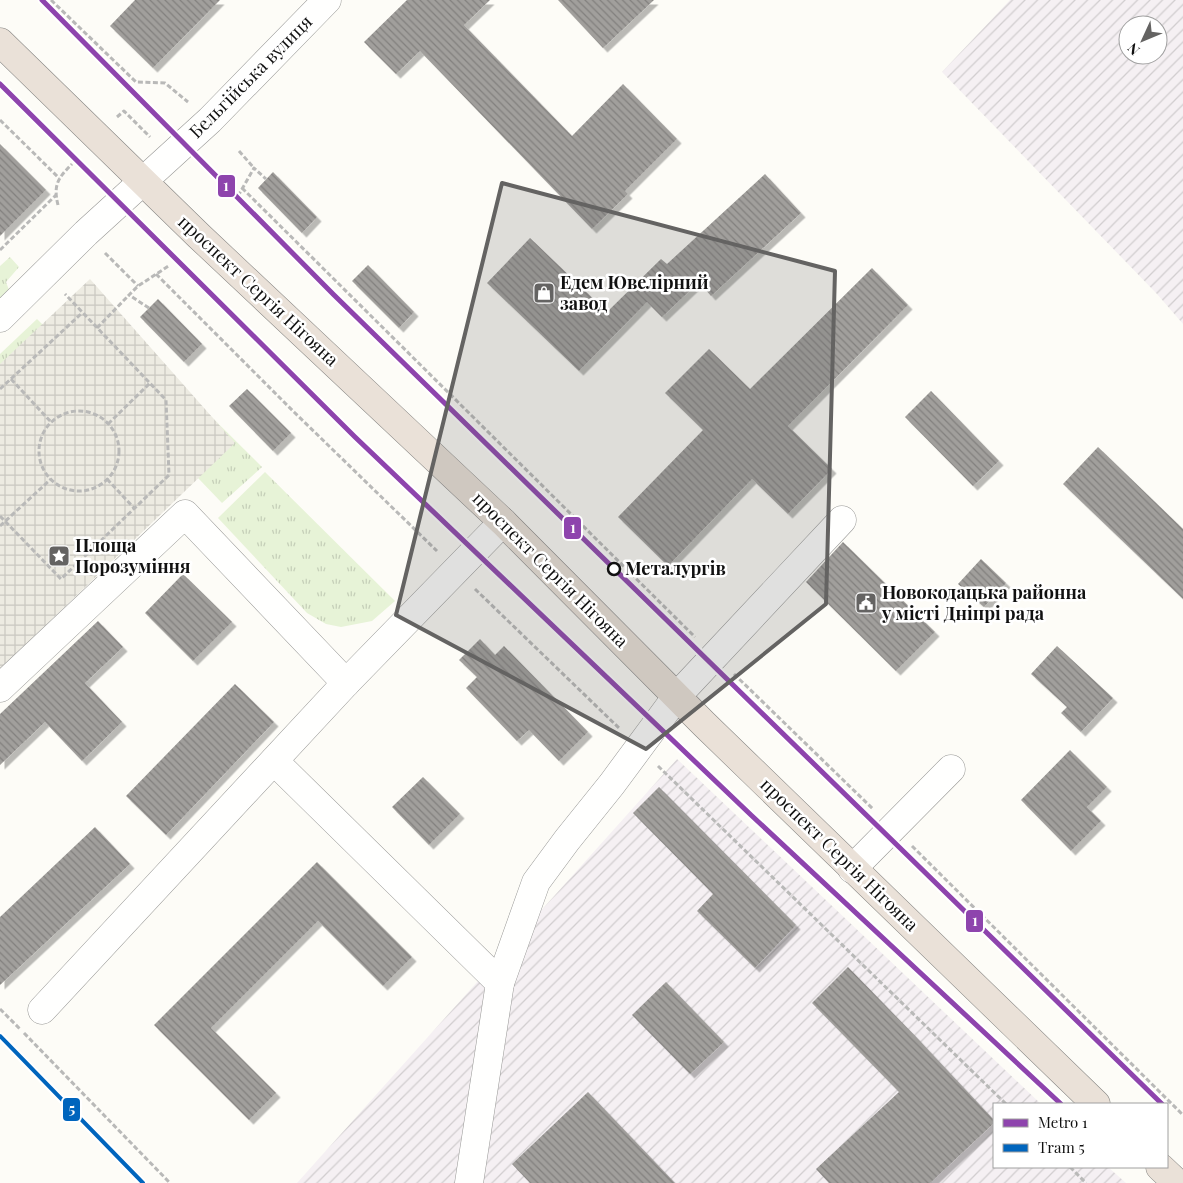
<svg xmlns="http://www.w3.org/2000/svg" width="1183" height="1183" viewBox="0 0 1183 1183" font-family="'Playfair Display',serif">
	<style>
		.industrial { fill: url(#industrial-furrows); fill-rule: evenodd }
		.grass { fill: url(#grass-tufts) }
		.plaza { fill: url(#plaza-grid) }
		.building { fill: url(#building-back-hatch); filter: url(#shadow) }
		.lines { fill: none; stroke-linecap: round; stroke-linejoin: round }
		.minor-casing { stroke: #979795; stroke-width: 29 }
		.highway-casing { stroke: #858482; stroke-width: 29 }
		.path { stroke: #b9b9b8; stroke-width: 3; stroke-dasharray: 5 2.5; stroke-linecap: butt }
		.minor { stroke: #fffffe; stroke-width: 28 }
		.highway { stroke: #eae1d8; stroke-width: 28 }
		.tram-1-casing { stroke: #fff; stroke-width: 8 }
		.tram-1 { stroke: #0065bd; stroke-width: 4 }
		.metro-1-casing { stroke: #fff; stroke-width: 9 }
		.metro-1 { stroke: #8e44ad; stroke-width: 5 }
		.marked { fill: #646362; fill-opacity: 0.2; stroke: #646362; stroke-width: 4; stroke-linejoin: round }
		.stop-dot { fill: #fff; stroke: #111; stroke-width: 2.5 }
		.labels { text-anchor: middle; stroke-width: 5; stroke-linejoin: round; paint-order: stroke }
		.street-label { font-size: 18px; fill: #111; stroke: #fff }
		.poi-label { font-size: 18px; font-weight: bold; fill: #111; stroke: #fff; text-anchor: start }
		.stop-label { font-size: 18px; font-weight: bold; fill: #111; stroke: #fff; text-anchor: start }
		.line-badge { stroke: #fff; stroke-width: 2 }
		.badge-label { font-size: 14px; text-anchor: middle; font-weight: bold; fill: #fff }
	</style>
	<defs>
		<pattern id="industrial-furrows" width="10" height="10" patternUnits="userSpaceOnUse" patternTransform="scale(1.25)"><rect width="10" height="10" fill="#f5f0f3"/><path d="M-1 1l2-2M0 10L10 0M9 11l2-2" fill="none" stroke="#d1cdcf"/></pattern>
		<pattern id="grass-tufts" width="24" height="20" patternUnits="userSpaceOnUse" patternTransform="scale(1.25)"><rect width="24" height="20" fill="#e7f3d7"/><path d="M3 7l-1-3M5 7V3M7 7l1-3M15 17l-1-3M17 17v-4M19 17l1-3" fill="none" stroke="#c5cfb8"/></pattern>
		<pattern id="plaza-grid" width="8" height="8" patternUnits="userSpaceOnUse" patternTransform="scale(1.25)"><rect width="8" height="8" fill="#edebe2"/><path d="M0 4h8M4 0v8" fill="none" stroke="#cac8c1"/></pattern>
		<pattern id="building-back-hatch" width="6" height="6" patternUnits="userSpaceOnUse" patternTransform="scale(1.25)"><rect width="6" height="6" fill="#a19f9c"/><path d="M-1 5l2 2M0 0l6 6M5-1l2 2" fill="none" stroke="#82807e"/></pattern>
		<filter id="shadow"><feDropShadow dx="4.5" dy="4.5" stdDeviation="0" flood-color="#0004"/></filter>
	</defs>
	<rect width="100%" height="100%" fill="#fdfcf7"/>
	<g class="industrial">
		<path d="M1010 0H1183V324L1157 294 942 72ZM1128 25H1158V55H1128Z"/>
		<polygon points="677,759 1041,1104 994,1104 994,1167 1108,1167 1126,1183 297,1183"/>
	</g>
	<g class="grass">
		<polygon points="10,257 19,267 6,282 9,290 0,299 0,266"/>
		<polygon points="37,319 51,333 0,382 0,354"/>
		<polygon points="135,341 262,467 222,503 173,452"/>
		<polygon points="265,472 395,601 372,621 341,627 326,624 307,613 218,518"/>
	</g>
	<polygon class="plaza" points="90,279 235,443 0,669 0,364"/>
	<g class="building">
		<polygon points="135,0 220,0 153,68 110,26"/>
		<polygon points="407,0 490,0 464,25 572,136 623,84 677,139 625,191 628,194 592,229 420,51 396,74 364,42"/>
		<polygon points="558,0 654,0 603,48"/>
		<polygon points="0,144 46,190 0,236"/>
		<polygon points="273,172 317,217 302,233 258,188"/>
		<polygon points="765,174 801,213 711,296 699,282 662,317 647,302 579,371 487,283 530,238 607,312 661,259 667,264"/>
		<polygon points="368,265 414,312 399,328 352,281"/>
		<polygon points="872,268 908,305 788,426 832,469 788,514 752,479 668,566 618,517 703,430 665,393 709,349 750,389"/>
		<polygon points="158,299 202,344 184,362 140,317"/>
		<polygon points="247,389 291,433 273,451 229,406"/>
		<polygon points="931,391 999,461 973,486 905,417"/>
		<polygon points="1098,447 1183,529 1183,599 1063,484"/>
		<polygon points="843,542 935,632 896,671 806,582"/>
		<polygon points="981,559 1006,583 984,607 958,584"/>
		<polygon points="183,574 232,622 193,661 145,613"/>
		<polygon points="98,621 123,647 85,683 122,722 82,761 45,722 0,765 0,714"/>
		<polygon points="480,639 495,655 504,646 588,732 559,761 529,730 517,741 466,688 477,677 459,660"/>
		<polygon points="1057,646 1113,698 1081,732 1061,713 1067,707 1031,674"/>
		<polygon points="235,684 274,722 166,835 126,796"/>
		<polygon points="1070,750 1107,787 1087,807 1101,821 1071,851 1021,800"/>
		<polygon points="423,777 460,814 429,845 392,807"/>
		<polygon points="659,787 796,925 755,968 697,911 713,894 633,813"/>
		<polygon points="95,827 130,864 0,985 0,917"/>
		<polygon points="317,862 412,957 383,986 318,921 211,1028 276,1093 249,1120 154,1025"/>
		<polygon points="848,967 918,1039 994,1120 994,1123 930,1183 829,1183 816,1169 899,1092 812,1003"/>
		<polygon points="666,982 724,1042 690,1074 632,1015"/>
		<polygon points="588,1092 675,1183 530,1183 512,1164"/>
	</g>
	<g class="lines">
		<g class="minor-casing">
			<g id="minor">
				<polyline points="0,318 86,233 210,120 327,0"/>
				<polyline points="0,688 185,514 346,683"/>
				<polyline points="274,761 500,983 469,1183"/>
				<polyline points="852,869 951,769"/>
				<polyline points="500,983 536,882 567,840 612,784 677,696 842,520"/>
				<polyline points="42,1010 346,683 503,522"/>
			</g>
		</g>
		<g class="highway-casing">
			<g id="highway">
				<polyline points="0,42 199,236 503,522 704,724 1096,1104"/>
				<polyline points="1160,1167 1177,1183"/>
			</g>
		</g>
		<g class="path">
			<polyline points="51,0 136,82 165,83 188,102"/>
			<polyline points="117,117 124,111 150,137"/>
			<polyline points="0,120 59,178"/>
			<polyline points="239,151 254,168"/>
			<polyline points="242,188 695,637"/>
			<polyline points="238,196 254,168 266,179"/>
			<path d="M58 205C53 185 58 178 72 164"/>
			<polyline points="0,250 56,195"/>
			<polyline points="105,253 138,286"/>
			<polyline points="156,274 294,412 437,551"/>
			<polyline points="149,308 129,295 138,286 170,265"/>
			<polyline points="97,328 129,295"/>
			<polyline points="11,379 51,422"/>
			<polyline points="0,389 82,313"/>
			<circle cx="79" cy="451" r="40"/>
			<polyline points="108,424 150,383"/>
			<polyline points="107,479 134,508"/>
			<polyline points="0,516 61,579 169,475 166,400 65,294"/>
			<polyline points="0,526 51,479"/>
			<polyline points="475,589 620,729"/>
			<polyline points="734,674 873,809"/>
			<polyline points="658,766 1006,1104"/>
			<polyline points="912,846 1183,1115"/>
			<polyline points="0,1009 20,1029"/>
			<polyline points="24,1033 170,1183"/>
			<polyline points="1070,1167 1086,1183"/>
		</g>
		<use href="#minor" class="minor"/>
		<use href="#highway" class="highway"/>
		<g class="tram-1-casing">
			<polyline id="tram-1" points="0,1036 143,1183"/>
		</g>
		<use href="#tram-1" class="tram-1"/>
		<g class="metro-1-casing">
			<g id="metro-1">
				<polyline points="42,0 334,295 1162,1104"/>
				<polyline points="0,84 355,437 751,815 1061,1104"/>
			</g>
		</g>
		<use href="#metro-1" class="metro-1"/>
	</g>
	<path class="marked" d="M502 183 835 271 826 604 646 749 396 615Z"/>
	<defs>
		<g id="shop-square" transform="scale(1.125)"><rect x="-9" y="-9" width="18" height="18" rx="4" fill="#646362" stroke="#fff"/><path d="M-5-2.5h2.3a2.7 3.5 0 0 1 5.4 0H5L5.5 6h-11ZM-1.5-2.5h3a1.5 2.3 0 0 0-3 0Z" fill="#fff"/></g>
		<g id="sight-square" transform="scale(1.125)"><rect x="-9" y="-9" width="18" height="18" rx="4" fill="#646362" stroke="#fff"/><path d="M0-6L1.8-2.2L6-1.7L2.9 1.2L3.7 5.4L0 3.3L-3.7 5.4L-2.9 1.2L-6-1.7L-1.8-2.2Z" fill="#fff"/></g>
		<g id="civic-square" transform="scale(1.125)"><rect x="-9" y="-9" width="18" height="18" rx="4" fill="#646362" stroke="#fff"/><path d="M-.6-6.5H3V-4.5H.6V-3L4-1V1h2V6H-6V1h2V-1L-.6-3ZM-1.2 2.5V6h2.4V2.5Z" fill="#fff"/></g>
	</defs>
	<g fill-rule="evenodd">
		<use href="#shop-square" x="544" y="293"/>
		<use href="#sight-square" x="59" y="556"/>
		<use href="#civic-square" x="866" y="603"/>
	</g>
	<circle class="stop-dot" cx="614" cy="569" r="6"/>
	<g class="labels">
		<g class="street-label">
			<text transform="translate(251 77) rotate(-45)" y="6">Бельгійська вулиця</text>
			<text transform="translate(258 291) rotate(43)" y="6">проспект Сергія Нігояна</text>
			<text transform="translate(550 570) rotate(45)" y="6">проспект Сергія Нігояна</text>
			<text transform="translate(839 855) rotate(44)" y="6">проспект Сергія Нігояна</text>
		</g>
		<g class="poi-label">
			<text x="560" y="289">Едем Ювелірний<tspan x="560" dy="21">завод</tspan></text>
			<text x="75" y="552">Площа<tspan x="75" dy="21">Порозуміння</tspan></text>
			<text x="882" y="599">Новокодацька районна<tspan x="882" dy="21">у місті Дніпрі рада</tspan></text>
		</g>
		<g class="stop-label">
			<text x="625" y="575">Металургів</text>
		</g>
	</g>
	<g class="line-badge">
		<rect x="217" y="174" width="19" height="24" rx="5" fill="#8e44ad"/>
		<rect x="563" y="516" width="19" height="24" rx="5" fill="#8e44ad"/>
		<rect x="965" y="909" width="19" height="24" rx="5" fill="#8e44ad"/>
		<rect x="62" y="1097" width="19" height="25" rx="5" fill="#0065bd"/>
	</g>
	<g class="badge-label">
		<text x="226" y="191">1</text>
		<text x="573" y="533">1</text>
		<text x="975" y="926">1</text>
		<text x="72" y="1114">5</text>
	</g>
	<rect x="993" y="1103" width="175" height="65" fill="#ffffff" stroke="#a0a0a0"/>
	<rect x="1003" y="1119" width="25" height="8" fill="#8e44ad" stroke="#a0a0a0"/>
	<text x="1038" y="1128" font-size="15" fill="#111111">Metro 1</text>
	<rect x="1003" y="1144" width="25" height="8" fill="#0065bd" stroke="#a0a0a0"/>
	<text x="1038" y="1153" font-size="15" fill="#111111">Tram 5</text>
	<g transform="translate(1143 40) rotate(226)"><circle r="24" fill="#ffffff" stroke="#a0a0a0"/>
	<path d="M0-4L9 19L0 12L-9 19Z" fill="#646362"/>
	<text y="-8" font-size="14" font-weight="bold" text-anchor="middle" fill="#111111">N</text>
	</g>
</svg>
